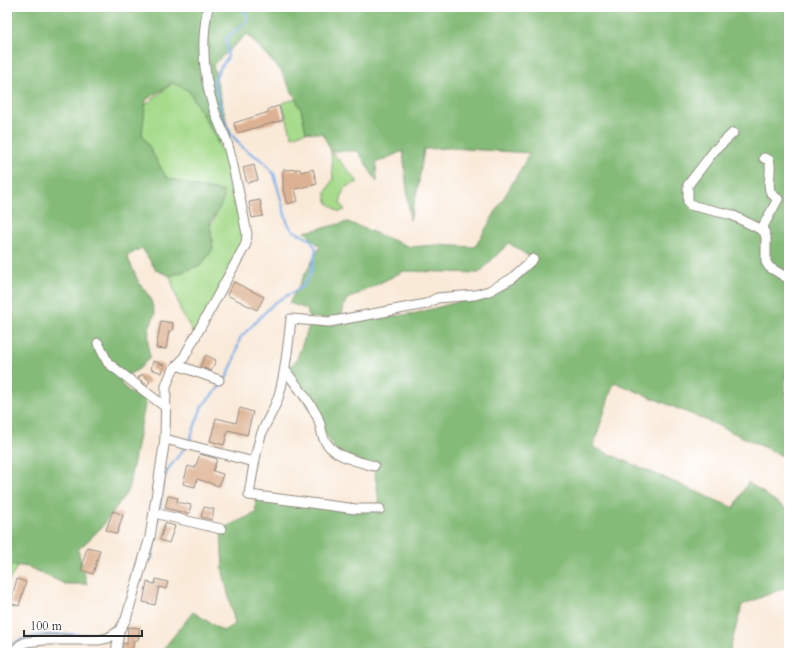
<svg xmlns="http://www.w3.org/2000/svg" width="796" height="660" viewBox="0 0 796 660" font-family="Cardo,serif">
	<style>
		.green { fill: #a6db8c; stroke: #68835c }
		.forest { fill: #84bb78; stroke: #587352 }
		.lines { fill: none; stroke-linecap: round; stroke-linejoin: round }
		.stream { stroke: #77aae3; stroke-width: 2.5 }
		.building { fill: #ddb293 }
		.street-casing { stroke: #928a81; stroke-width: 11 }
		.street { stroke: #fff; stroke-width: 9 }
	</style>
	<rect width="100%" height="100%" fill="#fff"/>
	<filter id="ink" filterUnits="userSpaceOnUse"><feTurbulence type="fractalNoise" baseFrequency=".025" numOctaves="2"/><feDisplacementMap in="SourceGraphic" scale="8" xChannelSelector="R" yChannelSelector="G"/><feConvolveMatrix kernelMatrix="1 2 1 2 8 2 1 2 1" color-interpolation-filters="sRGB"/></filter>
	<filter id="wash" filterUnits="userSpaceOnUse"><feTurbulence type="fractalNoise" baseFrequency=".012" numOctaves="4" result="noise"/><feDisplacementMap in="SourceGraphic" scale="16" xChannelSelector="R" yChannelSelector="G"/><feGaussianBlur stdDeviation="0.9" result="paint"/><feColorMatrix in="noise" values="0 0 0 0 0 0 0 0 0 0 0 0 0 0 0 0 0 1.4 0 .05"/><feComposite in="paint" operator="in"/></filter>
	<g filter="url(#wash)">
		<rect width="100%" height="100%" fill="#f9e9d7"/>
		<g class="green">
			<polygon points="173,83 189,91 227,159 247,234 196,337 181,312 170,276 201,265 213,249 210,226 220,207 222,191 202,188 166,178 142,134 145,105"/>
			<polygon points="296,99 301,109 306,132 292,137 282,103"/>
			<polygon points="331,151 358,182 344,188 340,203 345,210 339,212 328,203 326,199 326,192 333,179"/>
			<polygon points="7,564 18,565 7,585"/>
		</g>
		<polygon class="forest" points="7,7 789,7 789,368 786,371 785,398 789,401 789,459 717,425 614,382 593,447 734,508 748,482 789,511 789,586 742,605 729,653 160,653 193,612 223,631 235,624 223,572 221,529 256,513 255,496 380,509 374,466 336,451 285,370 296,361 309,326 330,325 417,313 509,288 533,259 509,243 479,273 404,271 346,300 342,314 327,318 309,318 307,309 289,303 320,247 305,232 348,222 410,247 436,245 475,247 530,153 450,148 424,149 418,187 410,220 403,151 376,163 377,182 358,151 331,151 323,134 306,132 301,109 281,71 247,34 213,65 230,137 218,143 189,91 173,83 146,100 142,134 166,177 198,188 223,191 224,198 220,207 210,222 213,249 201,265 170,276 156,270 142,248 127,256 139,283 150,297 155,314 149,329 148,347 150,357 139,369 122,378 121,384 130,392 146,400 128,491 100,529 78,550 87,584 65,584 28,567 7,564"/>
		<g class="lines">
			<g class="stream">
				<polyline points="189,442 202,406 225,381 233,363 240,338 274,303 302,287 311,273 316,249 311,240 292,230 287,222 274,174 263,161 243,148 232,135 224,120 214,82 218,71 228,57 226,38 247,22 247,16 241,7"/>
				<polyline points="159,512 163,480 169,468 186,446"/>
				<polyline points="146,562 152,558 158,517"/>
				<path d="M7 651C19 630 67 635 89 634 95 634 104 634 110 631 117 628 120 620 123 614"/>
			</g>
		</g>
		<g id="blocks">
			<g class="building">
				<polygon points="279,106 283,120 237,133 234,123 269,112 268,109"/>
				<polygon points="254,165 258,180 247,183 243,168"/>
				<polygon points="300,169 301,172 313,169 317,184 295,189 298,201 287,204 283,189 283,170"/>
				<polygon points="260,200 263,216 252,218 249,202"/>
				<polygon points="234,282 264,297 257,310 227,295"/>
				<polygon points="161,321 173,323 172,331 169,331 166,349 156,348"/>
				<polygon points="206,355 216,360 211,371 200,367"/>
				<polygon points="153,361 164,365 162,373 151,369"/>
				<polygon points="142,374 150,381 147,385 138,378"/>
				<polygon points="240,408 253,412 247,435 228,430 224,445 210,441 216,418 236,423"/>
				<polygon points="200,454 217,459 213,471 223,474 219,486 197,479 195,487 183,484 188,466 195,468"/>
				<polygon points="168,496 178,498 177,502 191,505 189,514 165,508"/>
				<polygon points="204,507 214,509 212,520 201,517"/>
				<polygon points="113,511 123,515 117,534 106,530"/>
				<polygon points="165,523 175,526 169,543 160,540"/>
				<polygon points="87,547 100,550 93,574 81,570"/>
				<polygon points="17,579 26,582 19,606 10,603"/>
				<polygon points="156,579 168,582 166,589 159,587 155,605 143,602 147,582 155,584"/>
				<polygon points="128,627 140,628 138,640 134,640 132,653 122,653 123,643 127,644"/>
			</g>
		</g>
	</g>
	<g filter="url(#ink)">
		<use href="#blocks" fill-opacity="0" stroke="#928a81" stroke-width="1"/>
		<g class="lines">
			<g class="street-casing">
				<g id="street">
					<polyline points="733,133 714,151 688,185 688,202 690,205 732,215 764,231 766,237 766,262 769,267 789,279"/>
					<path d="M761 230 778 199C776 197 772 195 771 193 766 185 773 169 769 160L764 158"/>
					<polyline points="98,343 108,363 164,406"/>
					<polyline points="177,365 219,380"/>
					<path d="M285 370C296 385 310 401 318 418 321 425 321 432 324 439 333 457 357 461 374 466"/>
					<polyline points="165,439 254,462"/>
					<path d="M380 509H356L249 495C252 475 255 454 261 435 266 421 275 409 279 395 286 371 288 345 291 319L329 322 426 304 437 298 475 295 489 291 511 279 533 259"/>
					<polyline points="154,513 221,529"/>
					<path d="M12 653 20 645 26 642 44 640H98L108 638 119 631 126 619 150 537 165 439 166 386 172 371 183 359 246 244 247 234 245 224C240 198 235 172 228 146 225 134 218 122 214 109 203 76 201 41 208 7"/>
					<polyline points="116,653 119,631"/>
				</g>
			</g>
			<use href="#street" class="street"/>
		</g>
	</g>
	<rect width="796" height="660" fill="none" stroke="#fff" stroke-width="24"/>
	<path d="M24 630v6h118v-6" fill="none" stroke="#2b2b2b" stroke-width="2"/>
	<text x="30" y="630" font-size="12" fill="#2b2b2b" stroke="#ffffff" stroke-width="3" paint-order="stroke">100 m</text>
</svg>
